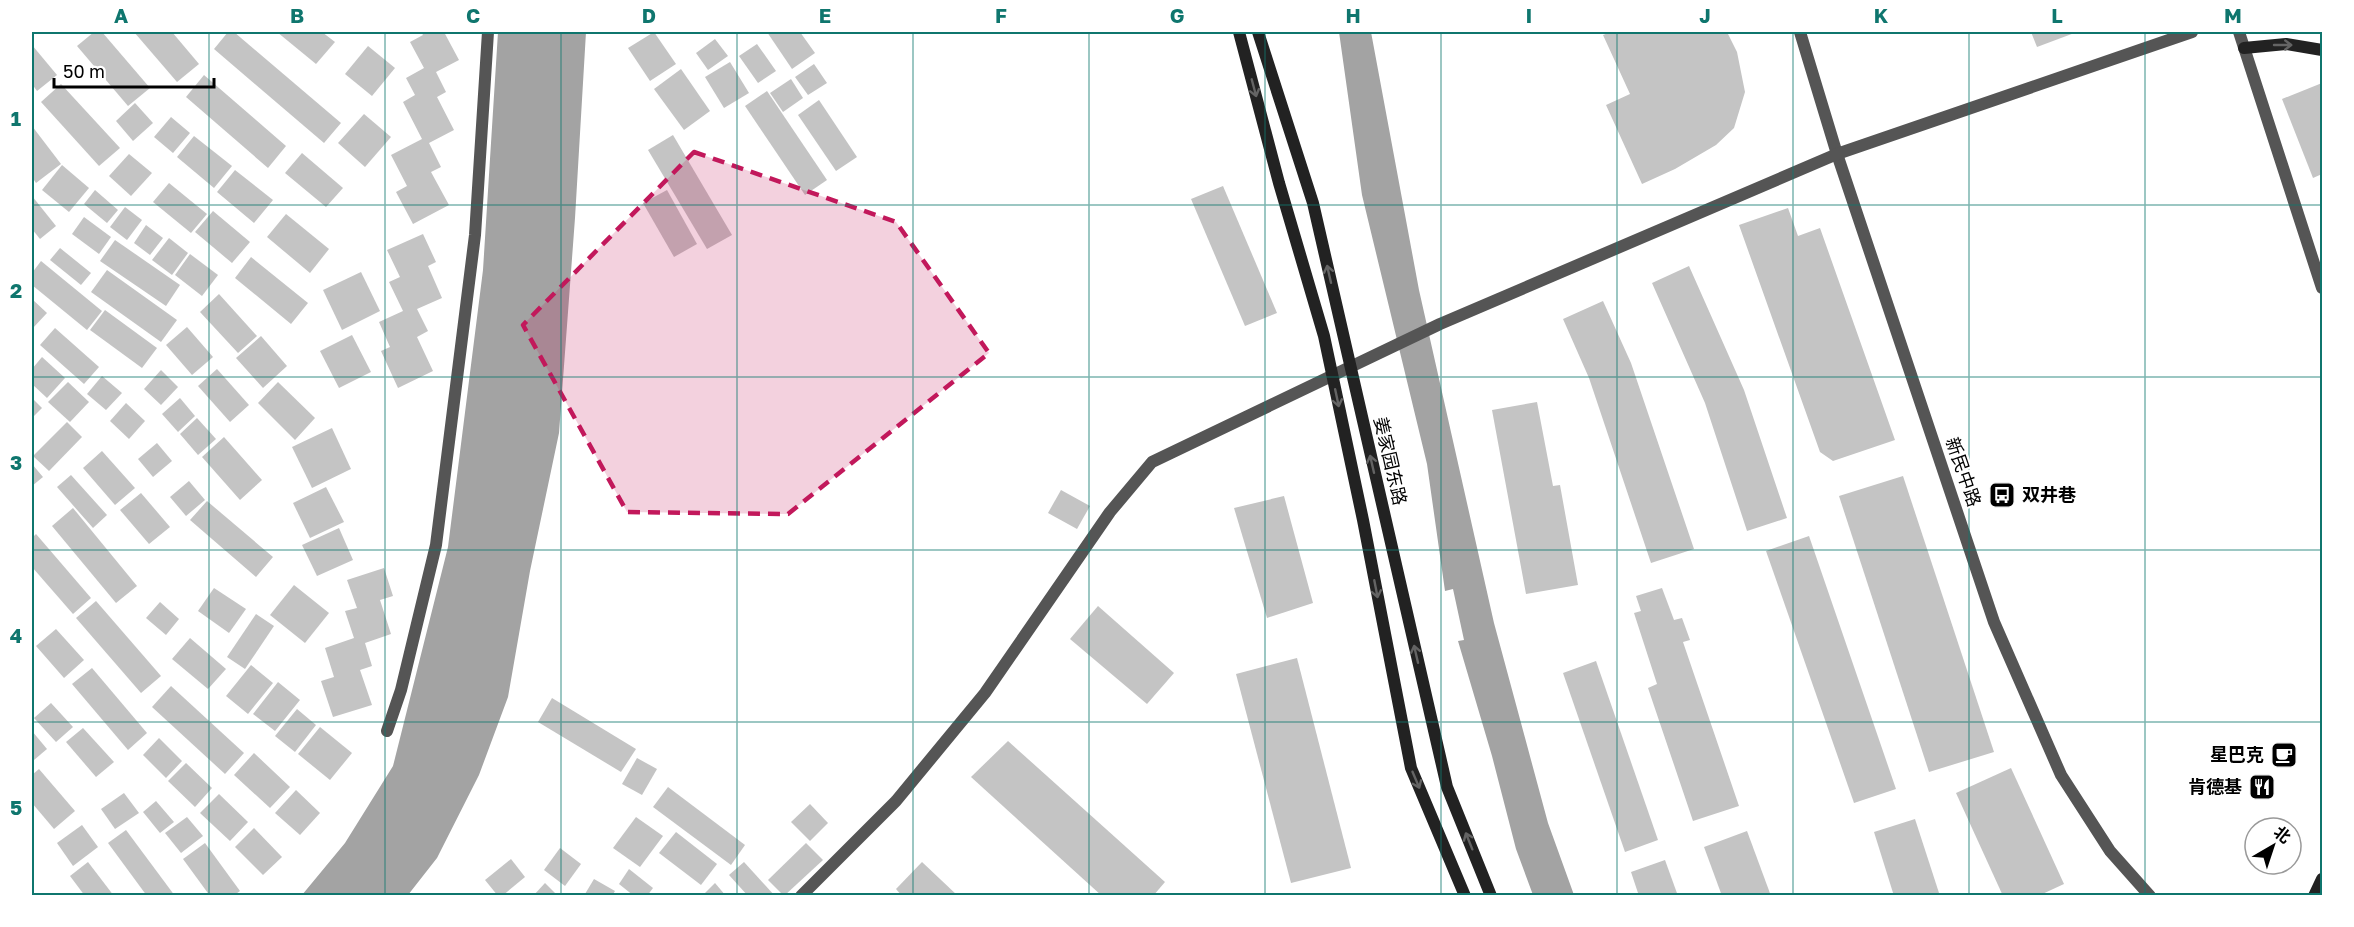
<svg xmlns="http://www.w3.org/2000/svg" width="2354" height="927" viewBox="0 0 2354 927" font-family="'Golos Text','Noto Sans SC',sans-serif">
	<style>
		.water { fill: #a3a3a3 }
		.building { fill: #c4c4c4 }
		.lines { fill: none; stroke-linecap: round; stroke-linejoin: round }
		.minor { stroke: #555; stroke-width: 12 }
		.tertiary { stroke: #555; stroke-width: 12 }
		.secondary { stroke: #222; stroke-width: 12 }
		.oneway { stroke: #646464 }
		.marked { fill: #c2185b; fill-opacity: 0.2; stroke: #c2185b; stroke-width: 4.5; stroke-dasharray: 12 8; stroke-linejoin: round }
		.grid { fill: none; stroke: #0f766e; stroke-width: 1.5; stroke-opacity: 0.55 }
		.labels { text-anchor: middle; stroke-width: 4.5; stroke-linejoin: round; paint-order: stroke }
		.street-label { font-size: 18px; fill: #000; stroke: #fff }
		.poi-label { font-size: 18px; font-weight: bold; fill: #000; stroke: #fff; text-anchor: end }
		.neatline { fill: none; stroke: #0f766e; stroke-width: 2 }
		.grid-label { font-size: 20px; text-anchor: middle; font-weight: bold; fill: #0f766e }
	</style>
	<rect width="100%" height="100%" fill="#fff"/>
	<g class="water">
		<polygon points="498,32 586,32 575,218 559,433 530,571 508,697 479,775 437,858 408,895 302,895 345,843 393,766 448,547 483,270"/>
		<polygon points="1339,32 1371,32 1419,290 1494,623 1548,823 1574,895 1533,895 1516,849 1492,756 1458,641 1464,640 1453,589 1445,591 1427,464 1362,195"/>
	</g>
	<g class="building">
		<polygon points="94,32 102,32 150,88 128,106 77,46"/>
		<polygon points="134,32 172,32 199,64 177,82"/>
		<polygon points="228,32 234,32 341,123 324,143 214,49"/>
		<polygon points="277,32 322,32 335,42 316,64"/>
		<polygon points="421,32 444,32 459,60 436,72 446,92 437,97 454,130 429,143 441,167 431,172 449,205 413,224 396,192 407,186 391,155 422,139 403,102 415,95 406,78 424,68 410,42 423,35"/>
		<polygon points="654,32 676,64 650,81 628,48"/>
		<polygon points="767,32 800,32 815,53 792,69"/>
		<polygon points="1611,32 1727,32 1737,52 1745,92 1734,128 1716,145 1675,169 1642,184 1606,105 1630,94 1603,35"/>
		<polygon points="2031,32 2077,32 2037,47"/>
		<polygon points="715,39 728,56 708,70 696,53"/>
		<polygon points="757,44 776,71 758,83 739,56"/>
		<polygon points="32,45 57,75 37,91 32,84"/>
		<polygon points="368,46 395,68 372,96 345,74"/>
		<polygon points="730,62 749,93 724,108 705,77"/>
		<polygon points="814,64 827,83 808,95 795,77"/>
		<polygon points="681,69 710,111 684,130 654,89"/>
		<polygon points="204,75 286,146 268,168 186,97"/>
		<polygon points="791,79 803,98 783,112 770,93"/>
		<polygon points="2322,83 2322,174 2313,178 2282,99"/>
		<polygon points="61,84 120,148 99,166 41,102"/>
		<polygon points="767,91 827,180 805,195 745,106"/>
		<polygon points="819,100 857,157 836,171 798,115"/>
		<polygon points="135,103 153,123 133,141 116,121"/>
		<polygon points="364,114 391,137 365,167 338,143"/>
		<polygon points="171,117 190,133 173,153 154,137"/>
		<polygon points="32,126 61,164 36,183 32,177"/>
		<polygon points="673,135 732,235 707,249 648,150"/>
		<polygon points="194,136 232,166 214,188 177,157"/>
		<polygon points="302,153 343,188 326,207 285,173"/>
		<polygon points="129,154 152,173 131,196 109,176"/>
		<polygon points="62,165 89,188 69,212 42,190"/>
		<polygon points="235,170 273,200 254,223 217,192"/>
		<polygon points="169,183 207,214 191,233 153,202"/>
		<polygon points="1223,186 1277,313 1245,326 1191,199"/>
		<polygon points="95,190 118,210 107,223 84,204"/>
		<polygon points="667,190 697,244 674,257 643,203"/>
		<polygon points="32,196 56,226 40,239 32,229"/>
		<polygon points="125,207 142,220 127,240 110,227"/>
		<polygon points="1788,208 1798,236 1820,228 1895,440 1833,461 1820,452 1739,225"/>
		<polygon points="213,211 250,242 232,263 195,232"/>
		<polygon points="286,214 329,249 310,273 267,237"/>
		<polygon points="84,217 111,237 99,254 72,234"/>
		<polygon points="146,225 163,238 150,255 134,243"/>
		<polygon points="423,234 436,262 428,266 442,298 417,309 428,331 417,337 433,371 398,388 381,351 390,347 379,322 403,311 389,282 400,277 387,250"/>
		<polygon points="169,238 188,253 172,275 152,260"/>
		<polygon points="115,240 180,285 166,306 100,261"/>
		<polygon points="60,248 91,273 81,285 50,260"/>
		<polygon points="190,254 218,275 202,296 175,275"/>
		<polygon points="251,257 308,303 291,324 235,278"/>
		<polygon points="41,261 102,311 87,330 32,285 32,273"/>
		<polygon points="1689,266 1744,390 1787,518 1747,531 1705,403 1652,283"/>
		<polygon points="107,270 177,320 161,342 91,292"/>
		<polygon points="361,272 380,311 342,330 323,290"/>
		<polygon points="219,294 257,336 238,353 200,312"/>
		<polygon points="32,299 47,313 32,329"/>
		<polygon points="1603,301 1631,363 1694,549 1651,563 1589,378 1563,319"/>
		<polygon points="105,310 157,348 142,368 90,330"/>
		<polygon points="187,327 213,357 192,375 166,345"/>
		<polygon points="55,328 99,367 84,384 40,345"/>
		<polygon points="352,335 371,372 339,388 320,351"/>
		<polygon points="261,336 287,366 263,388 236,358"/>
		<polygon points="42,357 65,378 47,398 32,384 32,369"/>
		<polygon points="217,369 249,405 230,422 198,386"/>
		<polygon points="161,370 178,387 161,405 144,389"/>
		<polygon points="102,376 122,393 106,410 87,394"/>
		<polygon points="68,382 89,402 70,422 48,402"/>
		<polygon points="278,382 315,418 295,440 258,403"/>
		<polygon points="32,398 42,408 32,418"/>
		<polygon points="180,398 195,416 178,432 162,414"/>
		<polygon points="1537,402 1553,486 1560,485 1578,585 1526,594 1492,410"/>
		<polygon points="126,403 145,421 129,439 110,421"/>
		<polygon points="197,418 216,439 198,455 180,434"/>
		<polygon points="67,422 82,437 49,471 33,456"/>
		<polygon points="332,428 351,469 312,488 292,447"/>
		<polygon points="224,437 262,480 240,500 202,457"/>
		<polygon points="157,443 172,461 153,477 138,459"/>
		<polygon points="102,451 135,488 115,505 83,468"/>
		<polygon points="32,464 43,477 32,486"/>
		<polygon points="71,475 107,515 93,528 57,487"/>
		<polygon points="1903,476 1994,752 1929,772 1839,496"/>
		<polygon points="189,481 205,500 186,516 170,497"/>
		<polygon points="326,487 344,522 310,538 293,503"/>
		<polygon points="1061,490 1090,506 1077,529 1048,513"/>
		<polygon points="141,493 170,527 149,544 120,510"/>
		<polygon points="1284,496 1313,603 1267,618 1234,508"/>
		<polygon points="207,501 273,557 256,577 190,520"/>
		<polygon points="73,508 137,586 116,603 52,526"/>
		<polygon points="339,528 353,560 317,576 302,545"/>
		<polygon points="36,534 91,598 73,614 32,567 32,538"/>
		<polygon points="1809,536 1896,789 1854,803 1766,551"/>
		<polygon points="384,568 393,596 380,600 391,634 365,643 372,666 360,670 372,705 333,717 321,681 334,677 325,648 354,638 345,611 357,608 347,580"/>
		<polygon points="294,585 329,613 305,643 270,615"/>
		<polygon points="214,588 246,609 229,633 198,611"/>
		<polygon points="1662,588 1674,620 1682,618 1690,640 1683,642 1739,806 1693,821 1648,688 1657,684 1634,613 1641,611 1636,596"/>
		<polygon points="96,601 161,676 141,693 76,618"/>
		<polygon points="160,602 179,619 166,635 146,618"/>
		<polygon points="1098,606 1174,673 1147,704 1070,639"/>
		<polygon points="256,614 274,626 245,669 227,657"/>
		<polygon points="56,629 84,660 64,678 36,646"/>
		<polygon points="190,638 226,669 208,689 172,659"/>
		<polygon points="1297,658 1351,868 1291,883 1236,674"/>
		<polygon points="1596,661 1658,840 1625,852 1563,673"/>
		<polygon points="251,665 273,683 248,714 226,696"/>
		<polygon points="92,668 147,733 128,750 72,684"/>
		<polygon points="278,682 300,700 275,731 253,714"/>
		<polygon points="171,686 244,753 225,774 152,707"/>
		<polygon points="552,698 636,749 621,772 538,722"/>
		<polygon points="51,703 73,727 56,742 34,718"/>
		<polygon points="297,709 316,725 295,752 275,736"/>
		<polygon points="320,727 352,753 330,780 298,754"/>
		<polygon points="83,728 114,762 96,777 66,742"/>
		<polygon points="32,731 47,749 34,760 32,757"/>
		<polygon points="159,738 182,761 166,778 143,755"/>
		<polygon points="1008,741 1165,882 1153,896 1102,896 971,777"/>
		<polygon points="254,753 290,787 270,808 234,775"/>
		<polygon points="637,758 657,769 642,795 622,784"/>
		<polygon points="186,763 212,788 195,807 168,781"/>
		<polygon points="2011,768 2064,884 2038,896 2003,896 1956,793"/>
		<polygon points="39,769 75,811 54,829 32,803 32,775"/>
		<polygon points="668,787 745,845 731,865 653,807"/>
		<polygon points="296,790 320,813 300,835 275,813"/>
		<polygon points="124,793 139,813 115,829 101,809"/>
		<polygon points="219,794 248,822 230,841 200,813"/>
		<polygon points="156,801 174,822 160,833 143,812"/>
		<polygon points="810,804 828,823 810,841 791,822"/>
		<polygon points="187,817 203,836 181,853 165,833"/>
		<polygon points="636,817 663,836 640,867 613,848"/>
		<polygon points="1915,819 1940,896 1894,896 1874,832"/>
		<polygon points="82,825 98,847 73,866 57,843"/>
		<polygon points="254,828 282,857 263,875 235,847"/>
		<polygon points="126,830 175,896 147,896 108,843"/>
		<polygon points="1747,831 1771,896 1722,896 1704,847"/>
		<polygon points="676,832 717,864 701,885 659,853"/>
		<polygon points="205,843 240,891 233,896 210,896 183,859"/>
		<polygon points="806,843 823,860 784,896 768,880"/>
		<polygon points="560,848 581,864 565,886 544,870"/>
		<polygon points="511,859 525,877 502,896 498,896 485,880"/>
		<polygon points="1665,860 1678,896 1639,896 1631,872"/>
		<polygon points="88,862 114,896 85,896 70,876"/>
		<polygon points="744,862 775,896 748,896 729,875"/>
		<polygon points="922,862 958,896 902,896 896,889"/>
		<polygon points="629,869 653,888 647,896 634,896 619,884"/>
		<polygon points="594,879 615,891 612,896 585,894"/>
		<polygon points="545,883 558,896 533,896"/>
		<polygon points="715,883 726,896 702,896"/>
	</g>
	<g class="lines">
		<polyline class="minor" points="387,731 401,690 436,545 475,235 488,32"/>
		<g class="tertiary">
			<polyline points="1800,32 1837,154 1994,622 2061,775 2110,851 2150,896"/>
			<polyline points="2239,32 2322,288"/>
			<polyline points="801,896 896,801 985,693 1110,512 1152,462 1440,324 1837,154 2192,32"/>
		</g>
		<g class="secondary">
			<polyline points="1239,32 1279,183 1324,336 1363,520 1411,768 1465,896"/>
			<polyline points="1258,32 1313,203 1447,787 1491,896"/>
			<polyline points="2244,48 2286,44 2322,50"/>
			<polyline points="2314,896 2322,879"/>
		</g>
	</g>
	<defs><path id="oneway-shaft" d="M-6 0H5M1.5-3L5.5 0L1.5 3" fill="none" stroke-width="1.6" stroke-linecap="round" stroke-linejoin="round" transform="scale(1.5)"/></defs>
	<g class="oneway">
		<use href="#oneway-shaft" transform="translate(2283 45)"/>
		<use href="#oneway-shaft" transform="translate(1254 88) rotate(75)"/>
		<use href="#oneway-shaft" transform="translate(1329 274) rotate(-103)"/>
		<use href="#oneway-shaft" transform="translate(1337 398) rotate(78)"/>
		<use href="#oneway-shaft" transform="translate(1372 464) rotate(-103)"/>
		<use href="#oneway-shaft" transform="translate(1376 589) rotate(79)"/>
		<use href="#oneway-shaft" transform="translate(1416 654) rotate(-103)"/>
		<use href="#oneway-shaft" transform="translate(1416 780) rotate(67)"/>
		<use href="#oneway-shaft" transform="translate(1469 841) rotate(-112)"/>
	</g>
	<path class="marked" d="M694 152 896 222 989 353 788 514 627 512 523 325Z"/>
	<path class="grid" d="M209 32V896M385 32V896M561 32V896M737 32V896M913 32V896M1089 32V896M1265 32V896M1441 32V896M1617 32V896M1793 32V896M1969 32V896M2145 32V896M32 205H2322M32 377H2322M32 550H2322M32 722H2322"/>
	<defs>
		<g id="bus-square" transform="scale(1.35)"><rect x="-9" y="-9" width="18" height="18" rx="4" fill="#000" stroke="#fff"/><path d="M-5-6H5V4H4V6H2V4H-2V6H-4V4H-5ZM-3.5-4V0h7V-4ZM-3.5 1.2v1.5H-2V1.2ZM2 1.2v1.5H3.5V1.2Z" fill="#fff"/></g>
		<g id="cafe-square" transform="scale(1.35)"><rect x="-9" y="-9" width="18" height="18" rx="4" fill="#000" stroke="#fff"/><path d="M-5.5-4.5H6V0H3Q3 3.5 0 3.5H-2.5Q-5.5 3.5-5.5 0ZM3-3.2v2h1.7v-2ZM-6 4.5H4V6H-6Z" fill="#fff"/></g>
		<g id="restaurant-square" transform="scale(1.35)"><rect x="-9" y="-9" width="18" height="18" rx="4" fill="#000" stroke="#fff"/><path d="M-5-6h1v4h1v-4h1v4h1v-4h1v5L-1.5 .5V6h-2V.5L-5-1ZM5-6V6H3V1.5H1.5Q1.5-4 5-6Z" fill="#fff"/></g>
	</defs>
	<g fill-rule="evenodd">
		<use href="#bus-square" x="2002" y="495"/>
		<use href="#cafe-square" x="2284" y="755"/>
		<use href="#restaurant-square" x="2262" y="787"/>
	</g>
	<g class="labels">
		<g class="street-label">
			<text transform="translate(1390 461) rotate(77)" y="6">姜家园东路</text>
			<text transform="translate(1963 472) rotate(71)" y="6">新民中路</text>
		</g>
		<g class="poi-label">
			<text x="2022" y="501" text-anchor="start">双井巷</text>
			<text x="2264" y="761">星巴克</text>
			<text x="2242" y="793">肯德基</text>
		</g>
	</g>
	<rect width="2354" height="927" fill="none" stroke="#ffffff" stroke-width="66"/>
	<g transform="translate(2273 846) rotate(39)"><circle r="28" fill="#ffffff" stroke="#999999" stroke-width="1.5"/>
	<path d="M0-4.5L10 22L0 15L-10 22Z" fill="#000000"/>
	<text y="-9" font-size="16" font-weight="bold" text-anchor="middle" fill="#000000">北</text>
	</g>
	<path d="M54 78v9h160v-9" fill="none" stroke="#000000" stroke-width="3"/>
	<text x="63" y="78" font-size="18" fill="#000000" stroke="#ffffff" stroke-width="4.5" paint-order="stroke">50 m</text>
	<rect x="33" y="33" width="2288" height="861" class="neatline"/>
	<g class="grid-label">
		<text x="121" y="23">A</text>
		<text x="297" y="23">B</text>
		<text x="473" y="23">C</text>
		<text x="649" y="23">D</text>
		<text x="825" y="23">E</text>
		<text x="1001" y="23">F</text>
		<text x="1177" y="23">G</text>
		<text x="1353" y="23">H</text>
		<text x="1529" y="23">I</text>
		<text x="1705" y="23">J</text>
		<text x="1881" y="23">K</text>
		<text x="2057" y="23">L</text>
		<text x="2233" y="23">M</text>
		<text x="16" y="126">1</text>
		<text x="16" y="298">2</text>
		<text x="16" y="470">3</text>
		<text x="16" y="643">4</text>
		<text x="16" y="815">5</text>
	</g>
</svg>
